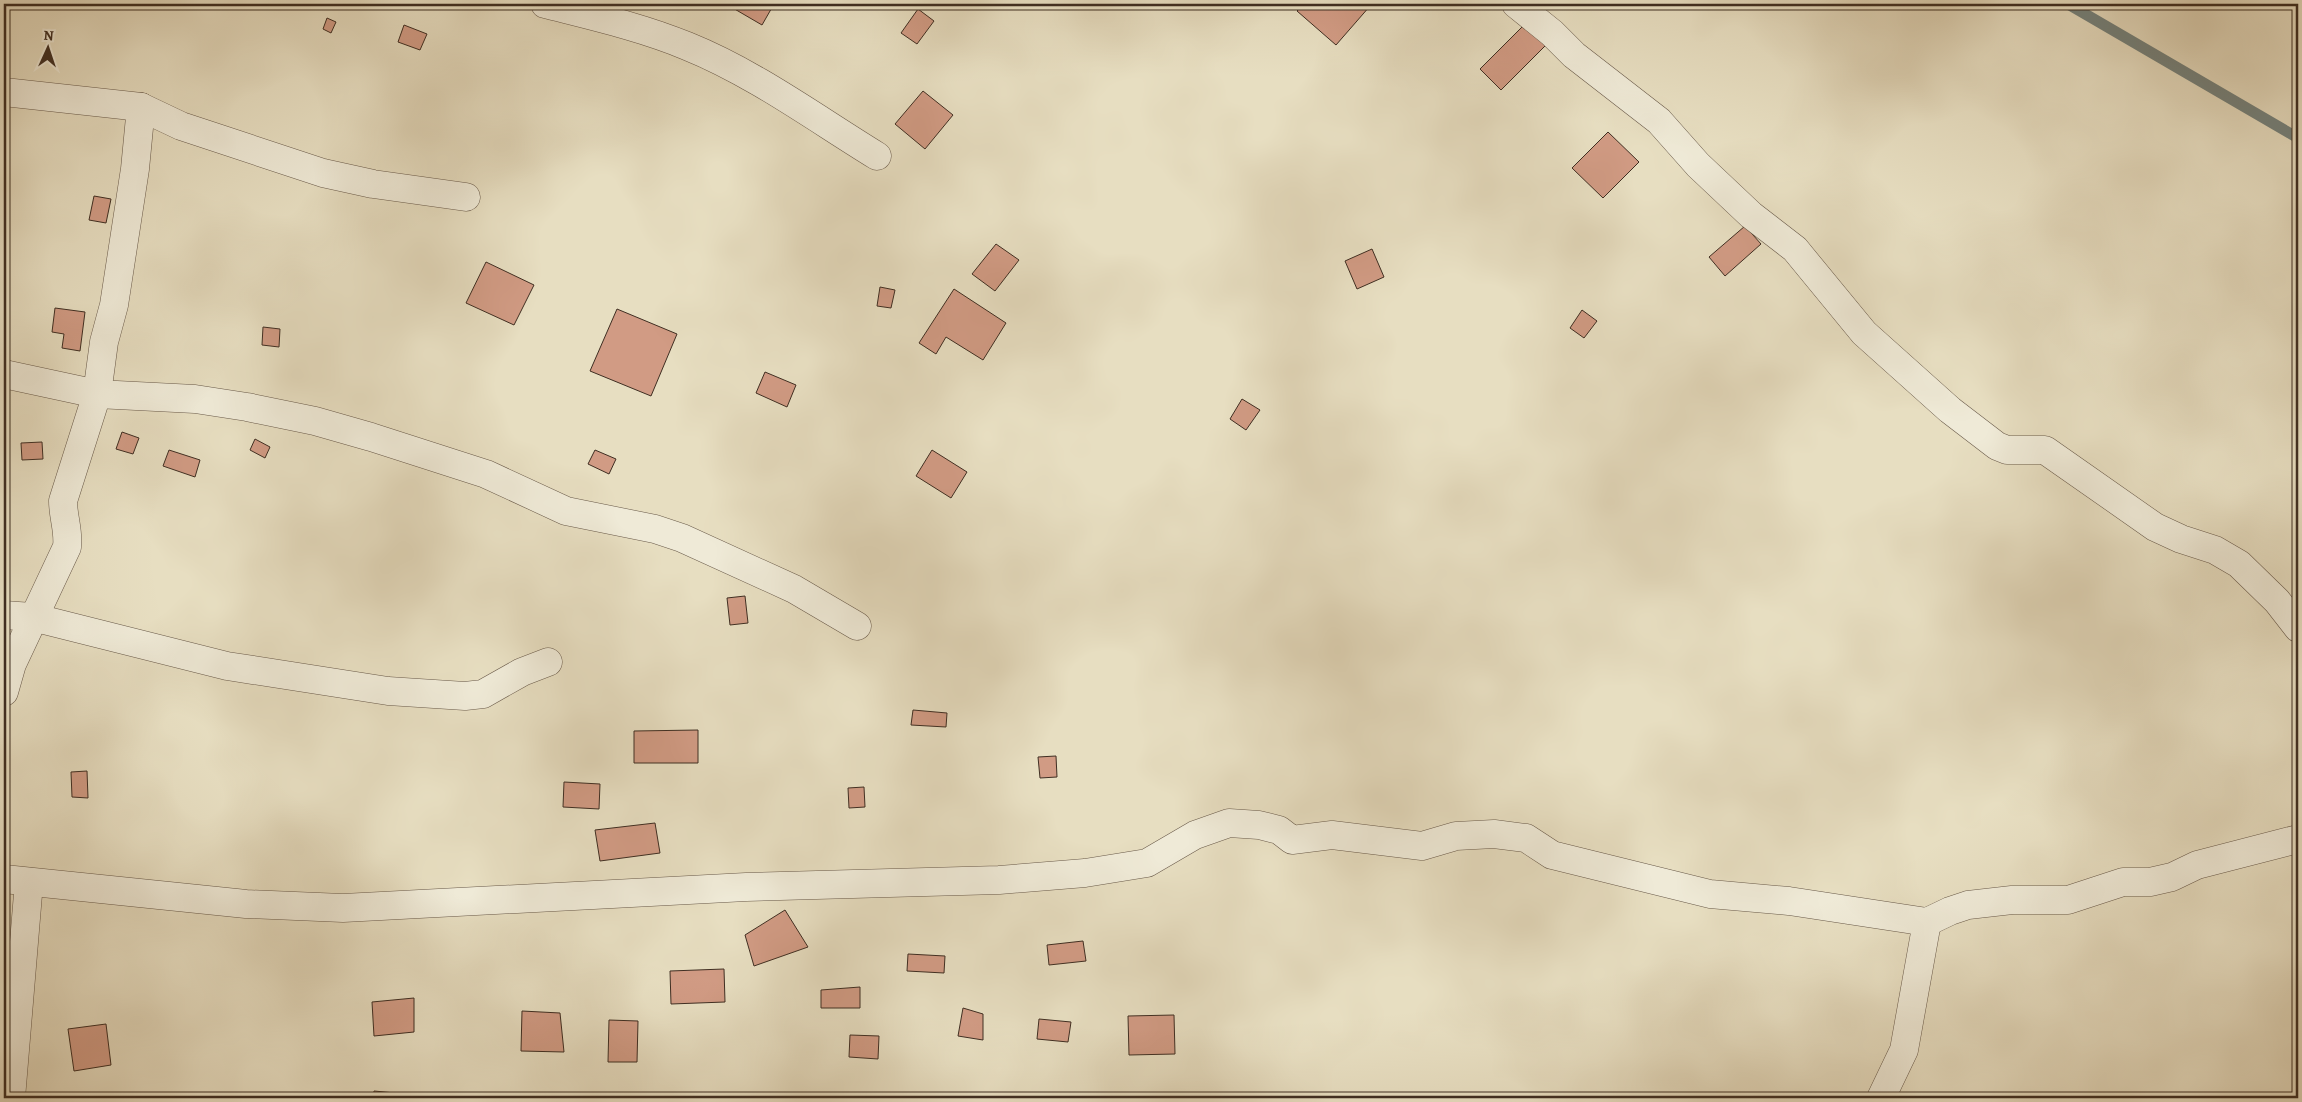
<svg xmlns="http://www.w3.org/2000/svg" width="2302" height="1102" viewBox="0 0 2302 1102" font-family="Alegreya,serif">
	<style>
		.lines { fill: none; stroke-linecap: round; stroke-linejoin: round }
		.stream { stroke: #75837e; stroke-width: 11 }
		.building { fill: #d19b84; stroke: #3f2e22 }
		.minor-casing { stroke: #695a4a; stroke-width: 29 }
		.minor { stroke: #efead7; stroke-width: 28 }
	</style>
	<rect width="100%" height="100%" fill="#e7dec1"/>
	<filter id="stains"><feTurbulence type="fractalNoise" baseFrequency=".004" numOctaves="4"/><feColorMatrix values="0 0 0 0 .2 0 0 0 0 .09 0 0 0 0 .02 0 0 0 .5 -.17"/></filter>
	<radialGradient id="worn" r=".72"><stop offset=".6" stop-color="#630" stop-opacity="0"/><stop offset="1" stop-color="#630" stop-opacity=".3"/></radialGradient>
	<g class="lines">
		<polyline class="stream" points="2068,4 2298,138"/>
	</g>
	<g class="building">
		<polygon points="726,4 774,4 762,25"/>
		<polygon points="1304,4 1367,4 1370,6 1336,45 1297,11"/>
		<polygon points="918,9 934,21 917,44 901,33"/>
		<polygon points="327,18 336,22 331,33 323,29"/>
		<polygon points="1528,21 1549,42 1501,90 1480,69"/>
		<polygon points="404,25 427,34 420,50 398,42"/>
		<polygon points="923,91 953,115 925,149 895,124"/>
		<polygon points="1608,132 1639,162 1603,198 1572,168"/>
		<polygon points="94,196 111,199 106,223 89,220"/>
		<polygon points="1745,226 1761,244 1725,276 1709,257"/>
		<polygon points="996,244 1019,260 995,291 972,274"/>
		<polygon points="1372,249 1384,277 1357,289 1345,261"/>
		<polygon points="486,262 534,285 514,325 466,303"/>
		<polygon points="880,287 895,290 891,308 877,306"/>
		<polygon points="954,289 1006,323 983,360 946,337 936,354 919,343"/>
		<polygon points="55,308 85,312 80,351 62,348 64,334 52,332"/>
		<polygon points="617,309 677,334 651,396 590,371"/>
		<polygon points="1582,310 1597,321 1584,338 1570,328"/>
		<polygon points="263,327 280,329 279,347 262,345"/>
		<polygon points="765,372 796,385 787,407 756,393"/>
		<polygon points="1242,399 1260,410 1246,430 1230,419"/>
		<polygon points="122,432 139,438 133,454 116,449"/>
		<polygon points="255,439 270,447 265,458 250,450"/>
		<polygon points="42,442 43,459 22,460 21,443"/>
		<polygon points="169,450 200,460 195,477 163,466"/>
		<polygon points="595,450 616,459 609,474 588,464"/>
		<polygon points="932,450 967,472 951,498 916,476"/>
		<polygon points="745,596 748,623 730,625 727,598"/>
		<polygon points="913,710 947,713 946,727 911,725"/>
		<polygon points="698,730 698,763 634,763 634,731"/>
		<polygon points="1056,756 1057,777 1040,778 1038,757"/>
		<polygon points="87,771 88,798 72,797 71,772"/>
		<polygon points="564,782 600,784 599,809 563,807"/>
		<polygon points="864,787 865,807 849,808 848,788"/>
		<polygon points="655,823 660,853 600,861 595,830"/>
		<polygon points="785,910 808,947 754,966 745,935"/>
		<polygon points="1083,941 1086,961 1049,965 1047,945"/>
		<polygon points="908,954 945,956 944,973 907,971"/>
		<polygon points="724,969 725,1002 671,1004 670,971"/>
		<polygon points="860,987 860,1008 821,1008 821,990"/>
		<polygon points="414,998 414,1032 374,1036 372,1002"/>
		<polygon points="963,1008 983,1014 983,1040 958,1036"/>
		<polygon points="522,1011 560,1013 564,1052 521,1051"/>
		<polygon points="1174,1015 1175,1054 1129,1055 1128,1016"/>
		<polygon points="1039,1019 1071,1022 1068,1042 1037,1039"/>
		<polygon points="609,1020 638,1021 637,1062 608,1062"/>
		<polygon points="106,1024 111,1065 74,1071 68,1029"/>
		<polygon points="850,1035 879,1036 878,1059 849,1057"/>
		<polygon points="374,1091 395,1093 395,1098 373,1098"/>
	</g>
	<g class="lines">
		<g class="minor-casing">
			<g id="minor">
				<path d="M545 4C592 16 641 27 687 46 754 73 815 118 877 156"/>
				<polyline points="1516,4 1552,33 1574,55 1659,121 1698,165 1751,215 1795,249 1864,333 1950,410 1997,446 2007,450 2045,450 2155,527 2181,539 2215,550 2239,564 2277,601 2298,628"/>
				<polyline points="4,92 141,107 181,126 323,173 373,184 466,197"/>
				<polyline points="4,374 97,394 195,399 247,407 315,421 371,437 486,474 566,511 655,529 682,538 794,589 857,626"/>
				<polyline points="4,615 32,617 227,666 388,691 465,696 483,694 522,672 548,662"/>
				<path d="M4 692 12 664 67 547C69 531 63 517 63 501L97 394 104 342 114 305 135 169 141 107"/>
				<polyline points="4,879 246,904 343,908 746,887 999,880 1085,873 1147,863 1195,835 1229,823 1259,825 1279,830 1292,840 1332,835 1422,846 1456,836 1494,834 1526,838 1552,855 1710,894 1789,901 1927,922 1950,911 1968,905 2012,900 2068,900 2123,882 2150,882 2172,877 2197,865 2298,839"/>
				<polyline points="11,1098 29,882"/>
				<polyline points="1881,1098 1904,1050 1927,922"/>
			</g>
		</g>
		<use href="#minor" class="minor"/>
	</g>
	<rect width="2302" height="1102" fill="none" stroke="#e7dec1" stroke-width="20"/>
	<rect x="5" y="5" width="2292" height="1092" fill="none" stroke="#3f2e22" stroke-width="2.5"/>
	<rect x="10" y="10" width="2282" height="1082" fill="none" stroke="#3f2e22"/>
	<g transform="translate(48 48) rotate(3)" stroke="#efead7" stroke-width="4" paint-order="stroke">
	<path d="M0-4L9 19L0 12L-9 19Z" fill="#3f2e22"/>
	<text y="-8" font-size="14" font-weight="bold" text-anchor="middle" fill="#3f2e22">N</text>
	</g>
	<rect width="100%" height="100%" filter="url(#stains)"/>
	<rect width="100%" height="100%" fill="url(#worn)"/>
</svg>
